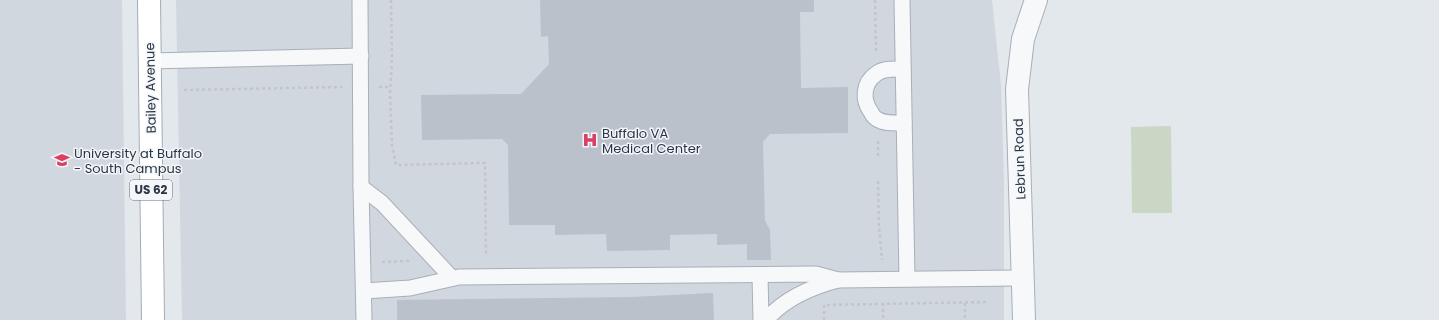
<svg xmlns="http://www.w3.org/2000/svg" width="1439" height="320" viewBox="0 0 1439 320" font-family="Poppins,sans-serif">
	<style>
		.built { fill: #d1d7df }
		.pitch { fill: #cad7c4 }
		.building { fill: #bac1cb }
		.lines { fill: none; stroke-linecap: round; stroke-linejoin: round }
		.lane-casing { stroke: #a7afb8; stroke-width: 17 }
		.street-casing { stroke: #a7afb8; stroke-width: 24 }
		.primary-casing { stroke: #a2adb9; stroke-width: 24 }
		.path { stroke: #c1c6cb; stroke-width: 2.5; stroke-dasharray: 3 3; stroke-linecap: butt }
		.lane { stroke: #f7f8fa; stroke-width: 15 }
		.street { stroke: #f7f8fa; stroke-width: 22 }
		.primary { stroke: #fff; stroke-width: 22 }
		.labels { text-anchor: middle; stroke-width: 3; stroke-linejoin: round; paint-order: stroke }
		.shield { fill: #f4f6f9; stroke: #66707c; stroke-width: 1 }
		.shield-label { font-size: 12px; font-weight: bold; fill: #293647 }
		.street-label { font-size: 13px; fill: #293647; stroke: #f4f6f9 }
		.poi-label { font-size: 13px; fill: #293647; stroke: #f4f6f9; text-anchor: start }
	</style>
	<rect width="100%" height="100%" fill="#e3e8ed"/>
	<g class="built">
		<polygon points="0,0 122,0 126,320 0,320"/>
		<polygon points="176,0 992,0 1001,85 1004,182 1004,320 182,320"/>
	</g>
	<polygon class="pitch" points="1171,126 1172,213 1132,213 1131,127"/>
	<g class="building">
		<polygon points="540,0 814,0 814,12 800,12 801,88 848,87 848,133 770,134 763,142 765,221 770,230 771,260 747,260 747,244 717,245 717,234 670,235 670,250 607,251 606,234 555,235 555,225 509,225 508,145 502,139 422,140 421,95 521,94 549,64 548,36 541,37"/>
		<polygon points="713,293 714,320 397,320 397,300 631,297"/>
	</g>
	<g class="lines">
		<g class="lane-casing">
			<g id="lane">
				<polyline points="360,0 361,187 364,320"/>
				<polyline points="902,0 907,279"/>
				<polyline points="149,61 361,56"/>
				<path d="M903 69C894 69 883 68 876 74 863 83 862 100 871 112 872 114 874 118 877 119 884 124 895 123 904 123"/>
				<polyline points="361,187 382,203 452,278"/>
				<polyline points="760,275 761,320"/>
				<polyline points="364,291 410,288 459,277 816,274 838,280"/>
				<path d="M766 320C785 298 811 287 838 280L1023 278"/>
			</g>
		</g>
		<g class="street-casing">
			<polyline id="street" points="1024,320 1017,89 1023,39 1036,0"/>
		</g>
		<g class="primary-casing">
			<polyline id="primary" points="149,0 153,320"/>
		</g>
		<g class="path">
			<polyline points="391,0 392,60 390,94 392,145 396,165 485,163 486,256"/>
			<polyline points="875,0 876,52"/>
			<polyline points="379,87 391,87"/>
			<polyline points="184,90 342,87"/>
			<polyline points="878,141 878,158"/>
			<polyline points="878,181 879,226 882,260"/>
			<polyline points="382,262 409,261"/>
			<polyline points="883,303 883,320"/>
			<polyline points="965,303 965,320"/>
			<polyline points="824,320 824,305 989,302"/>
		</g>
		<use href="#lane" class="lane"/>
		<use href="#street" class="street"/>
		<use href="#primary" class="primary"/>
	</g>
	<defs>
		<g id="hospital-bare" transform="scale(1.2)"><path d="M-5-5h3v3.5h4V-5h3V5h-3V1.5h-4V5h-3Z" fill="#da4063" stroke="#f4f6f9" stroke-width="2.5" paint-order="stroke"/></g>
		<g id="university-bare" transform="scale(1.2)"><path d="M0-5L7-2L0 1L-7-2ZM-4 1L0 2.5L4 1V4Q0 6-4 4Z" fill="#da4063" stroke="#f4f6f9" stroke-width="2.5" paint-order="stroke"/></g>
	</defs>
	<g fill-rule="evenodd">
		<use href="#hospital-bare" x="590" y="140"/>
		<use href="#university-bare" x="62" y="160"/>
	</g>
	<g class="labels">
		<rect class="shield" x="130" y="180" width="42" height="20" rx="3"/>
		<g class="shield-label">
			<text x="151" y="194">US 62</text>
		</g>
		<g class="street-label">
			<text transform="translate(150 88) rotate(-91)" y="5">Bailey Avenue</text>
			<text transform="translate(1019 159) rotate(-92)" y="5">Lebrun Road</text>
		</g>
		<g class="poi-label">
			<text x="602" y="138">Buffalo VA<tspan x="602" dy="15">Medical Center</tspan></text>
			<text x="74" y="158">University at Buffalo<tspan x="74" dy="15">- South Campus</tspan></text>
		</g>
	</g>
</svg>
